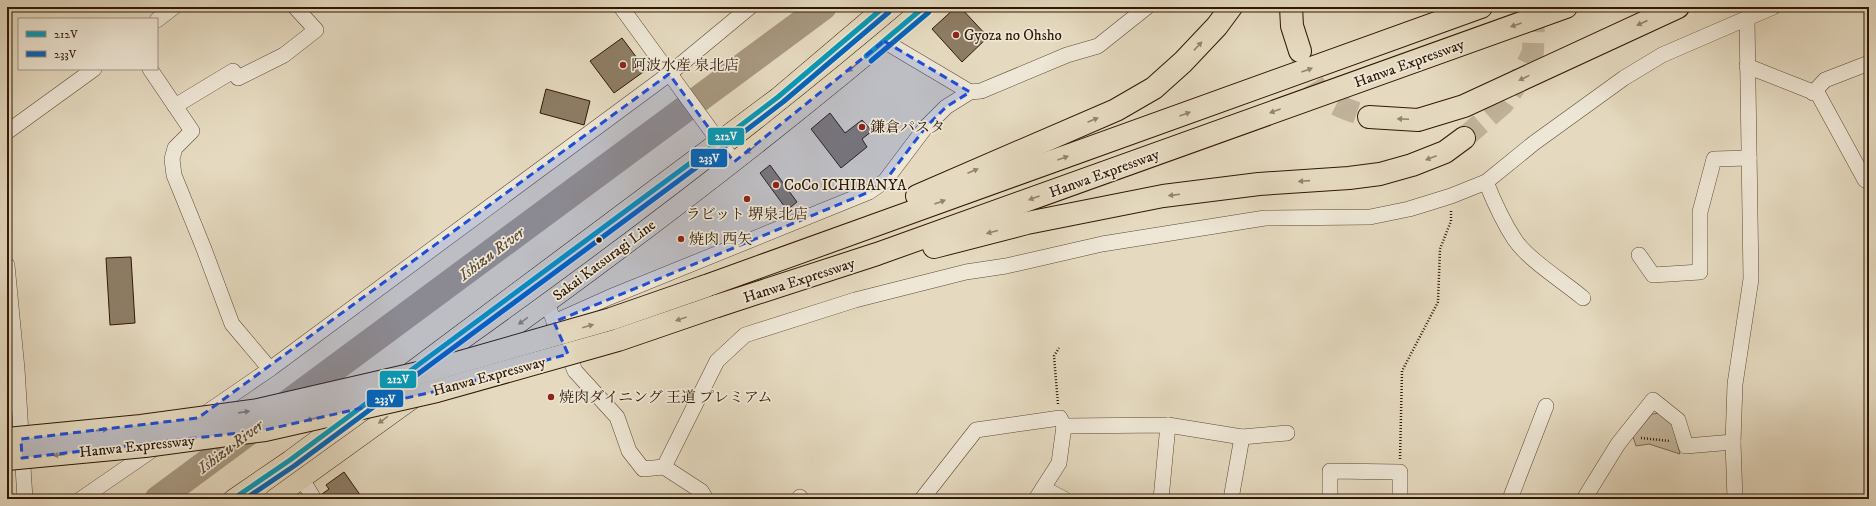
<svg xmlns="http://www.w3.org/2000/svg" width="1876" height="506" viewBox="0 0 1876 506" font-family="'IM FELL DW Pica','Noto Serif JP',serif">
	<style>
		.green { fill: #c6b9a0; stroke: #7a6852 }
		.lines { fill: none; stroke-linecap: round; stroke-linejoin: round }
		.river { stroke: #a79880; stroke-width: 27 }
		.building { fill: #8d7d66; stroke: #2e1805 }
		.highway-tunnel { stroke: #c0b39b; stroke-width: 22; stroke-dasharray: 22 11; stroke-linecap: butt }
		.minor-casing { stroke: #5c4834; stroke-width: 16 }
		.major-casing { stroke: #2e1805; stroke-width: 20 }
		.highway-casing { stroke: #2e1805; stroke-width: 24 }
		.path { stroke: #2e1805; stroke-width: 2.5; stroke-dasharray: 1 2; stroke-linecap: butt }
		.minor { stroke: #eee7d6; stroke-width: 15 }
		.major { stroke: #e5dac0; stroke-width: 19 }
		.highway { stroke: #e5dac0; stroke-width: 22 }
		.highway-bridge-casing { stroke: #2e1805; stroke-width: 24; stroke-linecap: butt }
		.highway-bridge { stroke: #e5dac0; stroke-width: 22 }
		.bus-1-casing { stroke: #eee7d6; stroke-width: 8 }
		.bus-2-casing { stroke: #eee7d6; stroke-width: 8 }
		.bus-1 { stroke: #059aba; stroke-width: 5 }
		.bus-2 { stroke: #0065bd; stroke-width: 5 }
		.oneway { fill: #93836c }
		.marked { fill: #1d4ed8; fill-opacity: 0.2; stroke: #1d4ed8; stroke-width: 3; stroke-dasharray: 8 5; stroke-linejoin: round }
		.poi-dot { fill: #8f2418; stroke: #eee7d6; stroke-width: 1.5 }
		.bus-dot { fill: #2e1805; stroke: #eee7d6; stroke-width: 1.5 }
		.labels { text-anchor: middle; stroke-width: 3.5; stroke-linejoin: round; paint-order: stroke }
		.poi-label { font-size: 15px; fill: #2e1805; stroke: #eee7d6; text-anchor: start }
		.street-label { font-size: 15px; fill: #2e1805; stroke: #eee7d6 }
		.water-label { font-size: 16px; font-style: italic; fill: #5e4b36; stroke: #eee7d6 }
		.line-badge { stroke: #eee7d6; stroke-width: 1.5 }
		.badge-label { font-size: 11px; text-anchor: middle; font-weight: bold; fill: #fff }
	</style>
	<rect width="100%" height="100%" fill="#e5dac0"/>
	<filter id="stains"><feTurbulence type="fractalNoise" baseFrequency=".005" numOctaves="4"/><feColorMatrix values="0 0 0 0 .2 0 0 0 0 .09 0 0 0 0 .02 0 0 0 .5 -.17"/></filter>
	<radialGradient id="worn" r=".72"><stop offset=".6" stop-color="#630" stop-opacity="0"/><stop offset="1" stop-color="#630" stop-opacity=".3"/></radialGradient>
	<polygon class="green" points="1660,413 1672,423 1680,454 1649,444 1636,446 1633,437 1652,414"/>
	<g class="lines">
		<polyline class="river" points="158,499 823,7"/>
	</g>
	<g class="building">
		<polygon points="956,7 960,7 988,37 962,62 932,29"/>
		<polygon points="622,38 646,70 614,93 590,61"/>
		<polygon points="546,89 590,101 584,125 540,113"/>
		<polygon points="830,113 845,133 862,120 872,131 862,139 867,147 841,168 811,129"/>
		<polygon points="770,165 797,202 787,210 760,173"/>
		<polygon points="131,257 135,323 110,325 106,258"/>
		<polygon points="344,472 363,499 323,499 322,494 329,489 326,485"/>
	</g>
	<g class="lines">
		<g class="highway-tunnel">
			<path d="M1300 52C1317 98 1323 102 1369 117"/>
			<polyline points="1464,138 1503,104 1520,79 1533,52 1534,18 1533,7"/>
		</g>
		<g class="minor-casing">
			<g id="minor">
				<polyline points="621,7 734,162"/>
				<polyline points="157,20 174,7"/>
				<polyline points="884,41 970,92 981,91 1067,55 1098,46 1147,7"/>
				<polyline points="1747,66 1818,94 1865,180 1869,178"/>
				<polyline points="150,69 192,131 175,148 172,159 174,175 204,249 232,324 270,369"/>
				<polyline points="1813,93 1825,80 1869,63"/>
				<polyline points="175,106 233,71 238,78 284,55 316,30 295,7"/>
				<polyline points="7,132 94,69"/>
				<path d="M1486 182C1494 202 1503 222 1515 240 1529 260 1564 282 1583 298"/>
				<polyline points="1639,255 1653,275 1700,272 1700,212 1714,159 1749,158"/>
				<polyline points="7,265 17,369 25,499"/>
				<polyline points="547,304 575,371 617,417 629,451 643,469 664,467 717,361 745,335 855,300 966,272 1006,266 1102,244 1265,218 1370,217 1409,209 1451,196 1486,182 1534,143 1624,78 1662,55 1773,7"/>
				<polyline points="554,322 610,297 869,192 885,181 925,128 946,107 970,92"/>
				<polyline points="203,415 270,369 669,74 750,7"/>
				<polyline points="664,467 701,491 706,499"/>
				<polyline points="302,479 314,499"/>
				<polyline points="1043,488 1064,499"/>
				<polyline points="800,497 801,499"/>
				<polyline points="81,499 158,446"/>
				<polyline points="922,499 976,430 1060,418 1064,426 1168,425 1242,437"/>
				<polyline points="1036,499 1059,463 1064,426"/>
				<polyline points="1161,499 1168,425"/>
				<polyline points="1231,499 1242,437 1287,433"/>
				<polyline points="1330,499 1330,471 1400,472 1400,499"/>
				<polyline points="1510,499 1546,406"/>
				<polyline points="1584,499 1618,444 1653,400 1678,420 1686,446 1733,442"/>
				<polyline points="1735,499 1733,442 1735,384 1751,279 1747,19"/>
			</g>
		</g>
		<g class="major-casing">
			<g id="major">
				<path d="M475 355C629 245 780 130 924 7"/>
				<polyline points="405,376 778,97 884,7"/>
				<polyline points="233,499 290,460 359,409"/>
				<polyline points="274,499 417,396"/>
			</g>
		</g>
		<g class="highway-casing">
			<g id="highway">
				<polyline points="1291,7 1292,26 1300,51"/>
				<polyline points="1369,117 1418,120 1464,106 1678,7"/>
				<polyline points="917,196 1116,110 1154,88 1183,62 1217,26 1231,7"/>
				<polyline points="934,247 1027,223 1163,196 1259,184 1349,178 1380,174 1412,165 1445,152 1464,138"/>
				<polyline points="706,286 1481,7"/>
				<polyline points="717,306 877,254 1566,7"/>
			</g>
		</g>
		<g class="path">
			<polyline points="1058,404 1054,356 1059,348"/>
			<polyline points="1641,438 1670,441"/>
			<polyline points="1400,459 1402,371 1438,302 1440,249 1451,221 1451,211"/>
		</g>
		<use href="#minor" class="minor"/>
		<use href="#major" class="major"/>
		<use href="#highway" class="highway"/>
		<g class="highway-bridge-casing">
			<g id="highway-bridge">
				<polyline points="7,439 141,426 258,410 436,369 611,319 706,286"/>
				<polyline points="7,459 145,446 265,430 437,391 618,340 717,306"/>
			</g>
		</g>
		<use href="#highway-bridge" class="highway-bridge"/>
		<g class="bus-1-casing">
			<g id="bus-1">
				<polyline points="866,56 924,7"/>
				<polyline points="233,499 290,460 728,135 778,97 884,7"/>
			</g>
		</g>
		<g class="bus-2-casing">
			<g id="bus-2">
				<polyline points="871,61 929,12"/>
				<polyline points="245,499 294,466 732,141 783,102 889,12"/>
			</g>
		</g>
		<use href="#bus-1" class="bus-1"/>
		<use href="#bus-2" class="bus-2"/>
	</g>
	<defs><path id="oneway-solid" d="M-6-.8H1V-3.2L6.5 0L1 3.2V.8H-6Z"/></defs>
	<g class="oneway">
		<use href="#oneway-solid" transform="translate(1642 23) rotate(156)"/>
		<use href="#oneway-solid" transform="translate(1516 25) rotate(161)"/>
		<use href="#oneway-solid" transform="translate(1198 46) rotate(-47)"/>
		<use href="#oneway-solid" transform="translate(852 68) rotate(140)"/>
		<use href="#oneway-solid" transform="translate(1307 70) rotate(-20)"/>
		<use href="#oneway-solid" transform="translate(1524 78) rotate(154)"/>
		<use href="#oneway-solid" transform="translate(1275 111) rotate(160)"/>
		<use href="#oneway-solid" transform="translate(1185 114) rotate(-20)"/>
		<use href="#oneway-solid" transform="translate(1403 119) rotate(-177)"/>
		<use href="#oneway-solid" transform="translate(1093 120) rotate(-23)"/>
		<use href="#oneway-solid" transform="translate(750 150) rotate(142)"/>
		<use href="#oneway-solid" transform="translate(1063 158) rotate(-20)"/>
		<use href="#oneway-solid" transform="translate(1431 158) rotate(159)"/>
		<use href="#oneway-solid" transform="translate(973 171) rotate(-23)"/>
		<use href="#oneway-solid" transform="translate(1304 181) rotate(176)"/>
		<use href="#oneway-solid" transform="translate(1174 195) rotate(173)"/>
		<use href="#oneway-solid" transform="translate(1034 198) rotate(160)"/>
		<use href="#oneway-solid" transform="translate(940 202) rotate(-20)"/>
		<use href="#oneway-solid" transform="translate(992 232) rotate(165)"/>
		<use href="#oneway-solid" transform="translate(681 319) rotate(161)"/>
		<use href="#oneway-solid" transform="translate(523 321) rotate(144)"/>
		<use href="#oneway-solid" transform="translate(588 326) rotate(-16)"/>
		<use href="#oneway-solid" transform="translate(244 412) rotate(-8)"/>
		<use href="#oneway-solid" transform="translate(312 419) rotate(167)"/>
		<use href="#oneway-solid" transform="translate(383 420) rotate(144)"/>
		<use href="#oneway-solid" transform="translate(102 430) rotate(-6)"/>
		<use href="#oneway-solid" transform="translate(59 455) rotate(174)"/>
	</g>
	<path class="marked" d="M884 41 970 92 946 107 925 128 885 181 869 192 554 322 568 354 437 391 265 430 22 458 21 439 198 418 669 74 734 162Z"/>
	<g class="poi-dot">
		<circle cx="956" cy="35" r="4"/>
		<circle cx="623" cy="65" r="4"/>
		<circle cx="862" cy="127" r="4"/>
		<circle cx="776" cy="185" r="4"/>
		<circle cx="747" cy="199" r="4"/>
		<circle cx="681" cy="239" r="4"/>
		<circle cx="551" cy="397" r="4"/>
	</g>
	<circle class="bus-dot" cx="599" cy="240" r="3.5"/>
	<g class="labels">
		<g class="poi-label">
			<text x="964" y="40">Gyoza no Ohsho</text>
			<text x="631" y="70">阿波水産 泉北店</text>
			<text x="870" y="132">鎌倉パスタ</text>
			<text x="784" y="190">CoCo ICHIBANYA</text>
			<text x="747" y="219" text-anchor="middle">ラビット 堺泉北店</text>
			<text x="689" y="244">焼肉 西矢</text>
			<text x="559" y="402">焼肉ダイニング 王道 プレミアム</text>
		</g>
		<g class="street-label">
			<text transform="translate(1409 63) rotate(-20)" y="5">Hanwa Expressway</text>
			<text transform="translate(1104 173) rotate(-20)" y="5">Hanwa Expressway</text>
			<text transform="translate(604 260) rotate(-37)" y="5">Sakai Katsuragi Line</text>
			<text transform="translate(799 280) rotate(-18)" y="5">Hanwa Expressway</text>
			<text transform="translate(489 376) rotate(-15)" y="5">Hanwa Expressway</text>
			<text transform="translate(137 446) rotate(-6)" y="5">Hanwa Expressway</text>
		</g>
		<g class="water-label">
			<text transform="translate(491 253) rotate(-37)" y="6">Ishizu River</text>
			<text transform="translate(230 446) rotate(-37)" y="6">Ishizu River</text>
		</g>
	</g>
	<g class="line-badge">
		<rect x="707" y="127" width="38" height="19" rx="4" fill="#059aba"/>
		<rect x="690" y="148" width="38" height="20" rx="4" fill="#0065bd"/>
		<rect x="379" y="370" width="38" height="19" rx="4" fill="#059aba"/>
		<rect x="366" y="389" width="38" height="19" rx="4" fill="#0065bd"/>
	</g>
	<g class="badge-label">
		<text x="726" y="140">212V</text>
		<text x="709" y="162">233V</text>
		<text x="398" y="383">212V</text>
		<text x="385" y="403">233V</text>
	</g>
	<rect width="1876" height="506" fill="none" stroke="#e5dac0" stroke-width="24"/>
	<rect x="8" y="8" width="1860" height="490" fill="none" stroke="#2e1805" stroke-width="2"/>
	<rect x="12" y="12" width="1852" height="482" fill="none" stroke="#2e1805"/>
	<rect x="18" y="18" width="140" height="52" fill="#eee7d6" stroke="#a19482"/>
	<rect x="26" y="31" width="20" height="6" fill="#059aba" stroke="#a19482"/>
	<text x="54" y="38" font-size="12" fill="#2e1805">212V</text>
	<rect x="26" y="51" width="20" height="6" fill="#0065bd" stroke="#a19482"/>
	<text x="54" y="58" font-size="12" fill="#2e1805">233V</text>
	<rect width="100%" height="100%" filter="url(#stains)"/>
	<rect width="100%" height="100%" fill="url(#worn)"/>
</svg>
